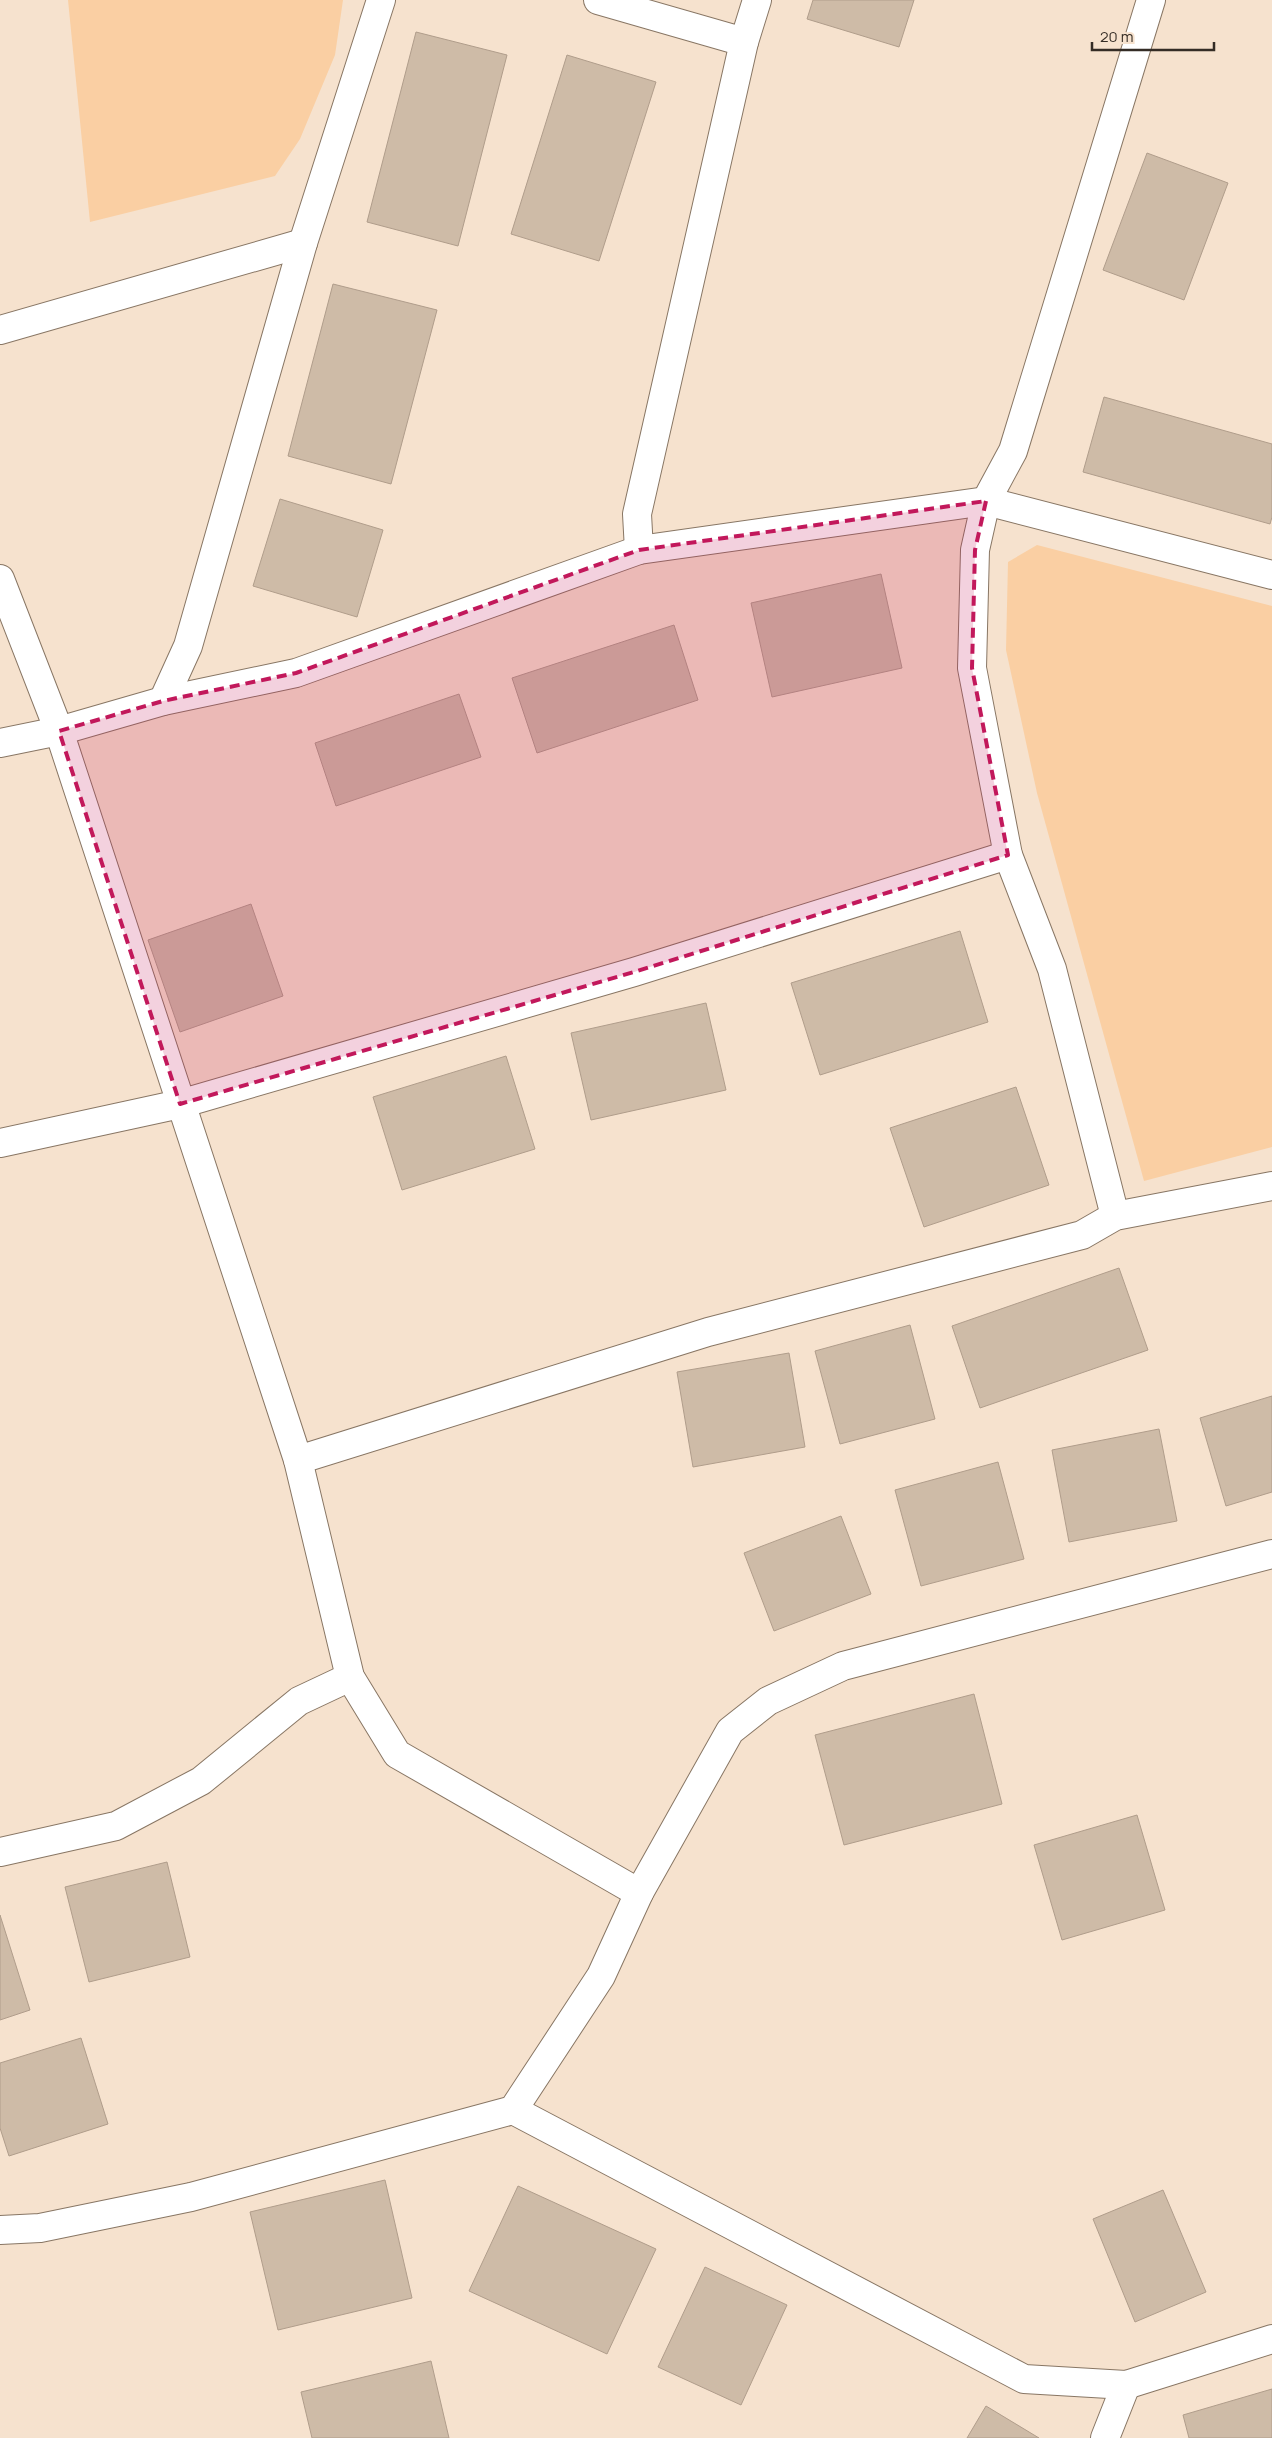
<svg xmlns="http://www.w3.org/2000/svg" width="1272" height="2438" viewBox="0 0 1272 2438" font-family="Manrope,sans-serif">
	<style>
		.green { fill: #facfa3 }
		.building { fill: #cebba7; stroke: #b09d8b }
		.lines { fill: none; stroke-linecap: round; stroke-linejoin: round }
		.street-casing { stroke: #887664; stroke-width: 30 }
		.street { stroke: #fff; stroke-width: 28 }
		.marked { fill: #c2185b; fill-opacity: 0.2; stroke: #c2185b; stroke-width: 4; stroke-dasharray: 10 6; stroke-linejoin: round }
	</style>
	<rect width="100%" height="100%" fill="#f6e2ce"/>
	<g class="green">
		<polygon points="68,0 343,0 335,55 300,139 275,176 90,222"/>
		<polygon points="1037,545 1272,606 1272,1147 1144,1181 1037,793 1006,650 1008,562"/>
	</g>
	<g class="building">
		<polygon points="813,0 914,0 899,47 807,19"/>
		<polygon points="416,32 507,55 458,246 367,222"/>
		<polygon points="567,55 656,82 599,261 511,234"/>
		<polygon points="1147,153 1228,183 1184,300 1103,270"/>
		<polygon points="333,284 437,310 391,484 288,456"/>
		<polygon points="1104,397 1272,444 1272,517 1270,524 1083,472"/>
		<polygon points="280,499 383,530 357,617 253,586"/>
		<polygon points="881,574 902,668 772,697 751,603"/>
		<polygon points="674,625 698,700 537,753 512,678"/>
		<polygon points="459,694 481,757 336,806 315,743"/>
		<polygon points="251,904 283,996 180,1032 148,940"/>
		<polygon points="960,931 988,1022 820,1075 791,983"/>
		<polygon points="706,1003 726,1090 591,1120 571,1033"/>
		<polygon points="506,1056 535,1149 402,1190 373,1097"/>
		<polygon points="1016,1087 1049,1185 924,1227 890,1128"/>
		<polygon points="1119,1268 1148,1350 980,1408 952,1326"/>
		<polygon points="910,1325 935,1419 840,1444 815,1351"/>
		<polygon points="789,1353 805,1447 693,1467 677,1372"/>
		<polygon points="1272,1396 1272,1492 1226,1506 1200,1418"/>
		<polygon points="1159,1429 1177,1521 1069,1542 1052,1450"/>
		<polygon points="998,1462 1024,1559 921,1586 895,1490"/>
		<polygon points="841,1516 871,1594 774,1631 744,1553"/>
		<polygon points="974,1694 1002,1804 844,1845 815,1735"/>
		<polygon points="1137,1815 1165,1910 1062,1940 1034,1845"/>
		<polygon points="167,1862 190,1957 89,1982 65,1887"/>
		<polygon points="0,1915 30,2010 0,2020"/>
		<polygon points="81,2038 108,2124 9,2156 0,2128 0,2063"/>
		<polygon points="385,2180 412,2298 278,2330 250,2212"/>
		<polygon points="518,2186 656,2249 607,2354 469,2291"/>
		<polygon points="1163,2190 1206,2292 1135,2322 1093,2219"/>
		<polygon points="705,2267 787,2305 741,2405 658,2367"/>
		<polygon points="431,2361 449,2438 312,2438 301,2392"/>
		<polygon points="1272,2389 1272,2438 1189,2438 1183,2415"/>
		<polygon points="986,2406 1039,2438 967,2438"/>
	</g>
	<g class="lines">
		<g class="street-casing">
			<g id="street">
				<polyline points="598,0 744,42"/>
				<polyline points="0,330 303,243"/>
				<polyline points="639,550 637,514 744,42 757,0"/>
				<polyline points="0,579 59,731 298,1460 350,1677 397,1754 639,1893"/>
				<polyline points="163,701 188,646 303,243 381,0"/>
				<polyline points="0,743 59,731 163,701 296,673 639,550 986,501 1272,575"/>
				<polyline points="0,1143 180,1104 634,972 1008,855"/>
				<polyline points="1115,1216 1052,969 1008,855 972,668 975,550 986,501 1013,451 1151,0"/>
				<polyline points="298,1460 708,1332 1082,1235 1115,1216 1272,1186"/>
				<polyline points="0,1852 116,1826 201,1781 299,1701 350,1677"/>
				<polyline points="513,2110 1024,2379 1126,2385 1272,2339"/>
				<polyline points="0,2230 40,2228 191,2197 513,2110 601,1976 639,1893 730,1731 768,1701 843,1666 1272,1554"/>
				<polyline points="1105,2438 1126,2385"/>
			</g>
		</g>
		<use href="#street" class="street"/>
	</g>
	<path class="marked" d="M986 501 975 550 972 668 1008 855 634 972 180 1104 59 731 163 701 296 673 639 550Z"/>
	<path d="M1092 42v8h122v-8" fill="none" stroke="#342c25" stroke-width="2.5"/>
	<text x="1100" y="42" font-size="15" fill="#342c25" stroke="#f6e2ce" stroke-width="4" paint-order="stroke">20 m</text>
</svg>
